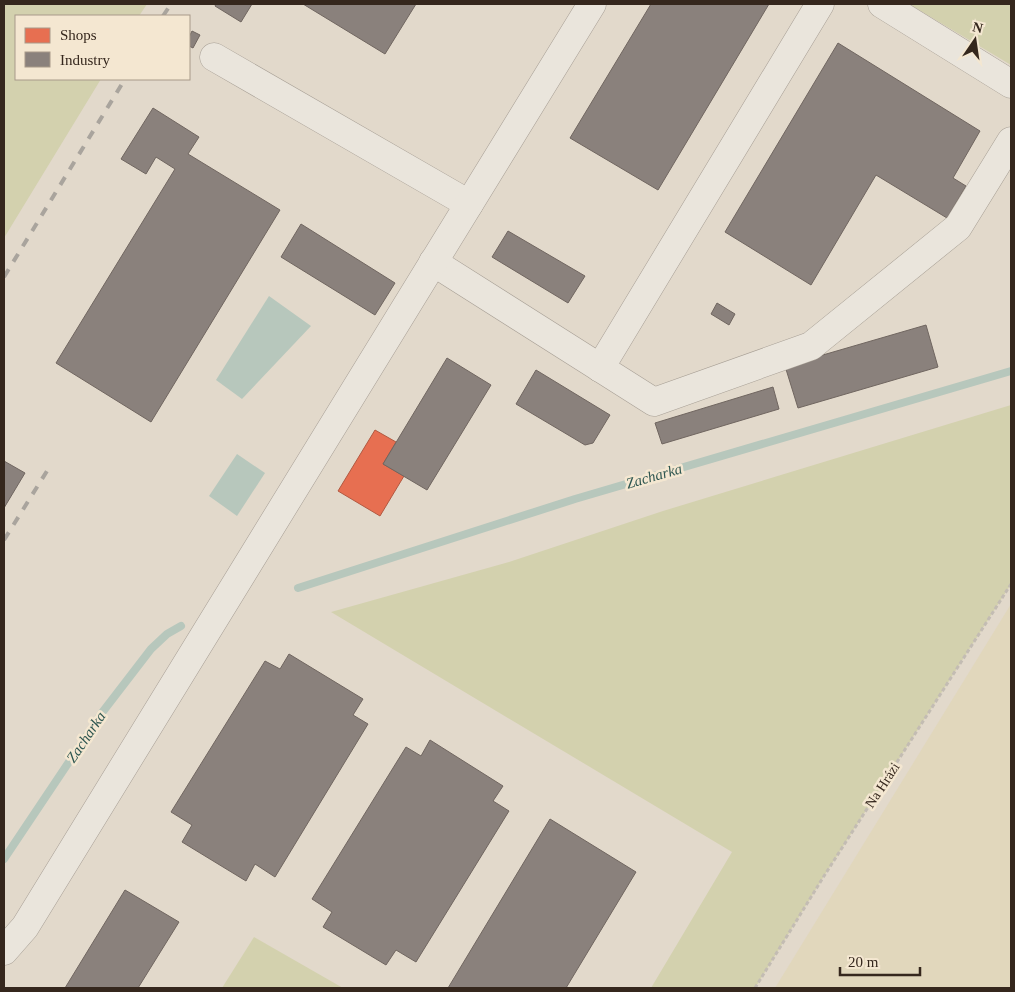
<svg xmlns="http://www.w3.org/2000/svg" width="1015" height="992" viewBox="0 0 1015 992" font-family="'Times New Roman',serif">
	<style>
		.farmland { fill: #e1d7bc }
		.green { fill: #d3d1ae }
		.water { fill: #b7c7bc }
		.shops { fill: #e76f51; stroke: #b25941 }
		.industry { fill: #8a817c; stroke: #706660 }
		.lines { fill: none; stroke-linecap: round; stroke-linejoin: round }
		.stream { stroke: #b7c7bc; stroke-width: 8 }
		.minor-casing { stroke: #a79f95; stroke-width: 29 }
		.path { stroke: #c3bcb3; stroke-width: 3; stroke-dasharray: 4 2.5; stroke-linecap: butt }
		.minor { stroke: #eae5dc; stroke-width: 28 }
		.rail { stroke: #a9a49d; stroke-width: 4; stroke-dasharray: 9 9; stroke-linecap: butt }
		.labels { text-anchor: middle; stroke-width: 5; stroke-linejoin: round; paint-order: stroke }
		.street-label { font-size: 14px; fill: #35271d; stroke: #f4e7d1 }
		.water-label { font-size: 15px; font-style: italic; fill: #2d554f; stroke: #f4e7d1 }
	</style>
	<rect width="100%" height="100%" fill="#e2d9cb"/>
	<polygon class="farmland" points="1011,604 1011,988 775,988"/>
	<g class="green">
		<polygon points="4,4 147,4 139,16 16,16 16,79 101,79 4,238"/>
		<polygon points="909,4 1011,4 1011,65"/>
		<polygon points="1011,405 1011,584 824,876 755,988 651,988 732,852 331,612 509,562 663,511"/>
		<polygon points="254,937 343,988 222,988"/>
	</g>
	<g class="water">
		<polygon points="269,296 311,326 242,399 216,380"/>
		<polygon points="237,454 265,473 237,516 209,496"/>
	</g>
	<polygon class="shops" points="375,430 396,442 383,464 404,476 380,516 338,491"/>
	<g class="industry">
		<polygon points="216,4 252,4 241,22 215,6"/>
		<polygon points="303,4 416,4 385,54"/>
		<polygon points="651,4 769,4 658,190 570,138"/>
		<polygon points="192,31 200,35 193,48 189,46 189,37"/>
		<polygon points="838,43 980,131 953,178 966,186 947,218 876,175 811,285 725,232"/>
		<polygon points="153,108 199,137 188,154 280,210 151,422 56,363 175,169 156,157 146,174 121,159"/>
		<polygon points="301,224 395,283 375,315 281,257"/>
		<polygon points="508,231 585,276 568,303 492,257"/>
		<polygon points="717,303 735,314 729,325 711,314"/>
		<polygon points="926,325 938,367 798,408 785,366"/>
		<polygon points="447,358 491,385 427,490 383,464"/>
		<polygon points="536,370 610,415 593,443 585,445 516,404"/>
		<polygon points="773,387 779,409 662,444 655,423"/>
		<polygon points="4,461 25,473 4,508"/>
		<polygon points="289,654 363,699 353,715 368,724 275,877 255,864 246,881 182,842 192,825 171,812 265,661 280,669"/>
		<polygon points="430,740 503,786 493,801 509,811 416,962 396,950 386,965 323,927 332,912 312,899 406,747 421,756"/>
		<polygon points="550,819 636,872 566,988 448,988"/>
		<polygon points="125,890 179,922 138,988 65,988"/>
	</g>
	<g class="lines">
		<g class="stream">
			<polyline points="298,588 575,499 1011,371"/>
			<polyline points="4,859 101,714 151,649 167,634 181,626"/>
		</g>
		<g class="minor-casing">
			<g id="minor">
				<polyline points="882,4 1011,84"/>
				<polyline points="214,57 469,204"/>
				<polyline points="433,262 654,402 811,346 958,227 1011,141"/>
				<polyline points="600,368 820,4"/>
				<polyline points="4,951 25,927 592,4"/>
			</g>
		</g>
		<polyline class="path" points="755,988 824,876 1011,584"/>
		<use href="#minor" class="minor"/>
		<g class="rail">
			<polyline points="163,16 171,4"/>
			<polyline points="4,277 125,79"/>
			<polyline points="4,540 47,471"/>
		</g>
	</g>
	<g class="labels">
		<g class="street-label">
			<text transform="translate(882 785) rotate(-57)" y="5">Na Hrázi</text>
		</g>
		<g class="water-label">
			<text transform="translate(654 476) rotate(-16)" y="5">Zacharka</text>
			<text transform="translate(86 737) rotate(-56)" y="5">Zacharka</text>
		</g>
	</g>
	<rect width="1015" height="992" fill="none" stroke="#35271d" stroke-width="10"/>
	<rect x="15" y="15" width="175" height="65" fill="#f4e7d1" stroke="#a89a89"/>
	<rect x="25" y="28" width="25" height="15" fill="#e76f51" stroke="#a89a89"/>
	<text x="60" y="40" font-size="15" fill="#35271d">Shops</text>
	<rect x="25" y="52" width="25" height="15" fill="#8a817c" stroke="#a89a89"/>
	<text x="60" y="65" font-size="15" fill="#35271d">Industry</text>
	<g transform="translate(975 40) rotate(13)" stroke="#f4e7d1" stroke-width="4" paint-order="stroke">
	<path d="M0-4L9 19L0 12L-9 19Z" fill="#35271d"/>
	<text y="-8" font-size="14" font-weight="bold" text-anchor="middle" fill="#35271d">N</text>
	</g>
	<path d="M840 967v8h80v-8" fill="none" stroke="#35271d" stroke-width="2.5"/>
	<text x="848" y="967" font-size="15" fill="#35271d" stroke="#f4e7d1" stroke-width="4" paint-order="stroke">20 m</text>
</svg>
